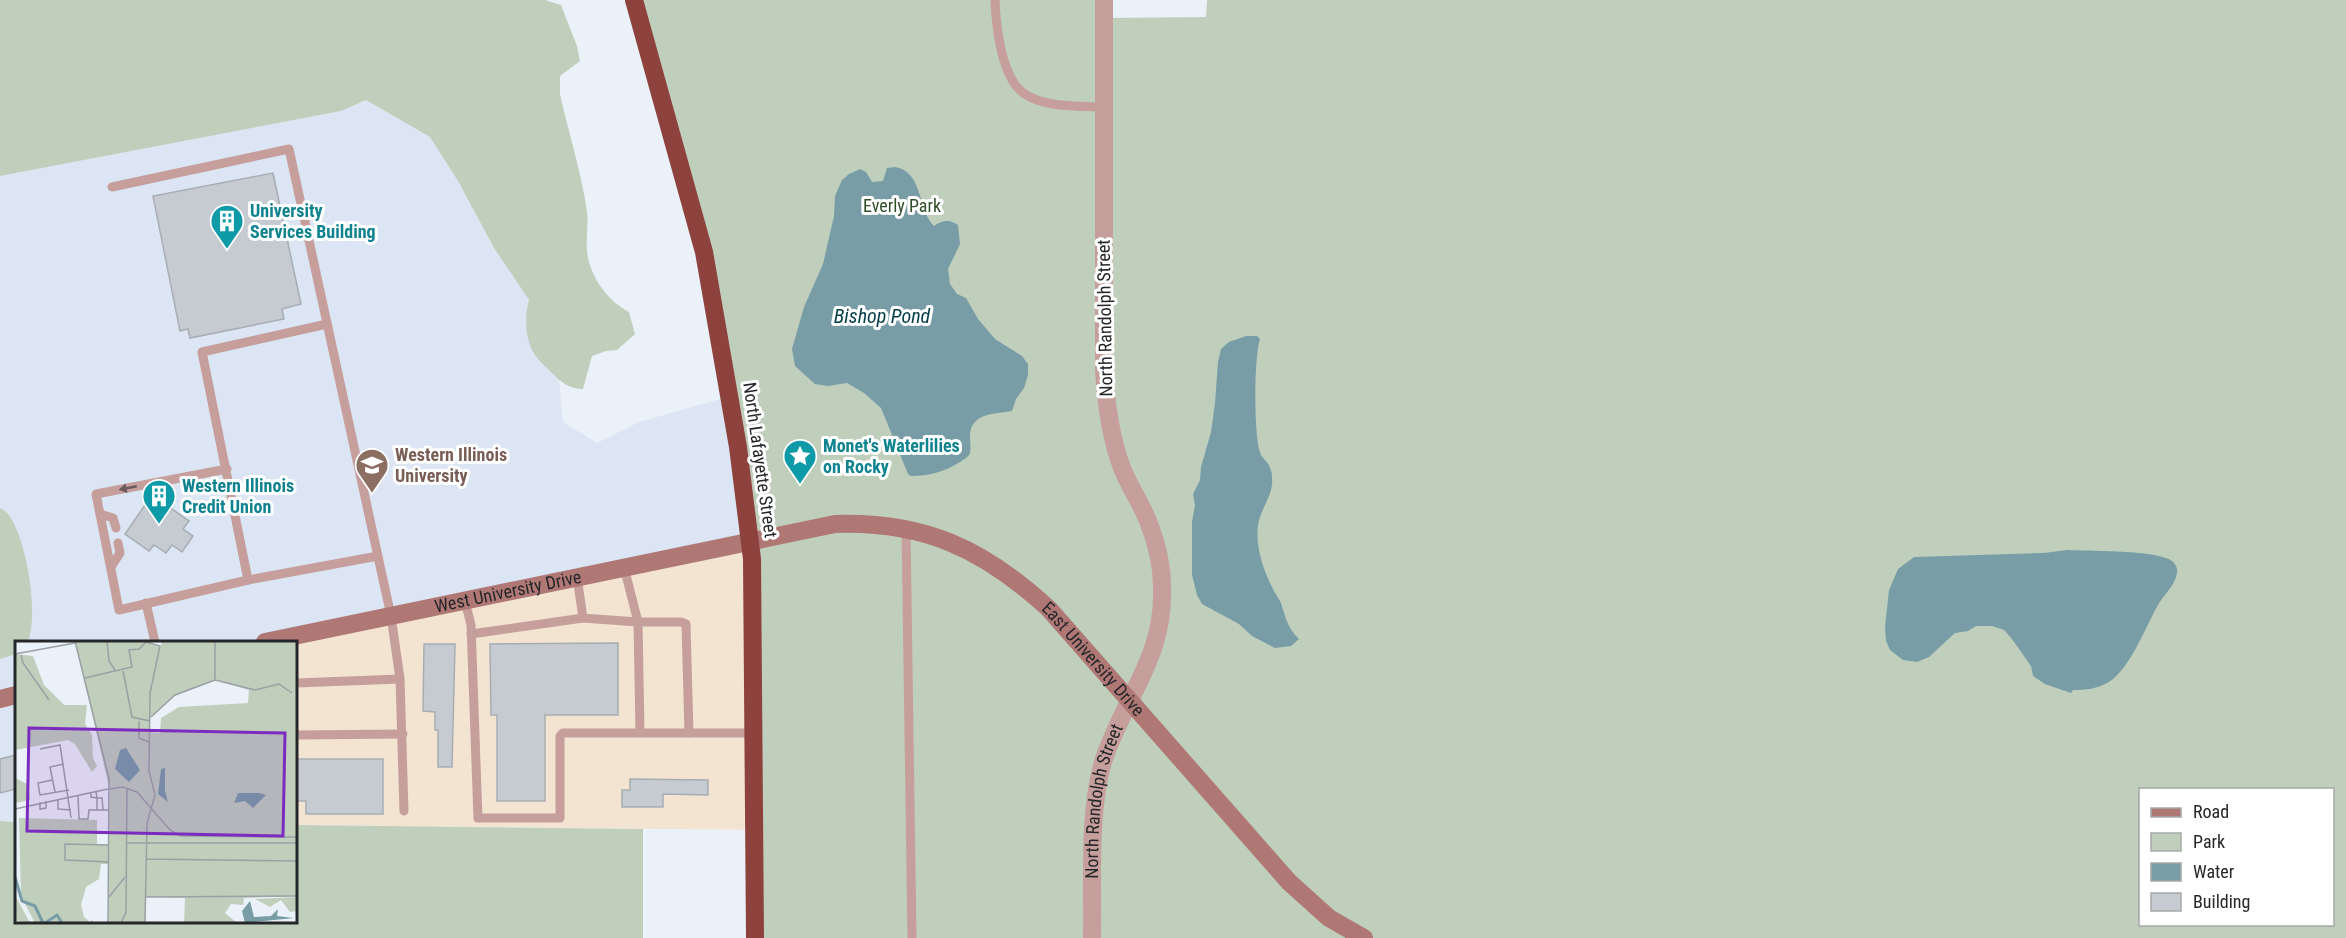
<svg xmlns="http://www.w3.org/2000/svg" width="2346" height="938" viewBox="0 0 2346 938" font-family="'Roboto Condensed',sans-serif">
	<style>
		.commercial { fill: #f2e4d1 }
		.built { fill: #dbe5f3 }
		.green { fill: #c0cebc; fill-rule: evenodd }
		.water { fill: #789da7 }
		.building { fill: #c6cbd2; stroke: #a8adb4; stroke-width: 1.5 }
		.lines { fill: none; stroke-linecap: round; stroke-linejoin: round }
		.lane { stroke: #c69f9c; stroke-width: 9 }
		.street { stroke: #c69f9c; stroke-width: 18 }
		.secondary { stroke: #af7874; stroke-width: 18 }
		.highway { stroke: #8d423e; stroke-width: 18 }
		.oneway { fill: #6d5c5d }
		.labels { text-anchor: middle; stroke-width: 6; stroke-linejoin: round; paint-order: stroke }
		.park-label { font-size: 18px; fill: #2f4e27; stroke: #fff }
		.culture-label { font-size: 18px; font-weight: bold; fill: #0d838f; stroke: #fff; text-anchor: start }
		.street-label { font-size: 18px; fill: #242629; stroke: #fff }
		.education-label { font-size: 18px; font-weight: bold; fill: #785e54; stroke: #fff; text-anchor: start }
		.water-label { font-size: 20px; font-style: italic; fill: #003c48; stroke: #fff }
		.inset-river { fill: none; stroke: #789da7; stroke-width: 3 }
		.inset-road { fill: none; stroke: #9ba0a5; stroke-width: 1.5 }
		.view { fill: #7b2cbf; fill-opacity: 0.15; stroke: #7b2cbf; stroke-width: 3 }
		.inset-edge { fill: none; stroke: #242629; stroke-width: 3 }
	</style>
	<rect width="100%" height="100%" fill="#ebf1f8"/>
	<polygon class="commercial" points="750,541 755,830 296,825 296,642"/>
	<polygon class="built" points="366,100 430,137 458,181 494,248 529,300 526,309 559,379 563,422 597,443 639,422 731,396 750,541 265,642 16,642 16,822 0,821 0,176 341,111"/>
	<g class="green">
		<path d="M0 0H545L561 5 577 46 580 61 560 76V94C568 131 582 174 587 212 589 228 584 245 589 262 595 283 610 302 629 312L635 334 617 350 606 351 592 356 583 389C569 389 561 382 551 372 546 367 539 361 535 355 525 340 524 316 529 300L494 248 458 181 430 137 366 100 341 111 0 176Z"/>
		<path d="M635 0H1105V18L1206 17 1207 0H2346V938H755L752 559 725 362ZM2140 790H2332V924H2140Z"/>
		<path d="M0 508C4 510 8 513 10 517 27 542 39 615 28 642H16V654L0 659Z"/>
		<polygon points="0,821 16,822 16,922 296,922 296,825 643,829 643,938 0,938"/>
	</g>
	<g class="water">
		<path d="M895 167C924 172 917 210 934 226 943 220 949 219 958 225L960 244 948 269 950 284 957 294 966 298 978 319 995 339 1022 356 1028 364V375L1024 388 1016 399 1012 411C1001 413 984 413 976 421 966 430 972 443 970 453 969 457 963 460 960 462 944 472 929 476 911 476L908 474 881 408 864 393 847 383 828 386 815 384 795 366 792 349 804 307 823 264 834 216 835 196 842 180 849 174 860 169 866 172 872 182 883 181 887 168Z"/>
		<path d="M1246 336H1257L1260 339C1254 358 1254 429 1259 449 1262 462 1271 460 1272 477 1274 495 1261 507 1258 525 1255 547 1264 572 1274 591 1276 595 1279 599 1281 603 1285 616 1288 629 1299 639L1291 646 1275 648 1252 636 1239 624 1202 604 1197 595 1192 575V522L1195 505 1193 494 1200 480 1201 467 1211 432 1215 403 1218 362 1221 349 1229 342Z"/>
		<path d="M2067 550C2087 551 2158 550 2172 561 2176 564 2178 569 2177 573 2175 586 2164 594 2158 605 2146 626 2130 669 2109 682 2097 689 2086 690 2073 690L2071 693 2045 684 2033 676 2031 666 2012 639 2004 630 1992 626H1976L1968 631 1955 633 1929 657 1917 662 1903 660 1890 650 1886 641 1885 627 1889 590 1898 569 1914 557 2044 553Z"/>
	</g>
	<g class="building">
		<polygon points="273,173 301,304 282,309 284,319 190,338 188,329 180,331 153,196"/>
		<polygon points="152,495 189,521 183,529 193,536 182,552 172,545 166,553 154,545 149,551 125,534"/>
		<polygon points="618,643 618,715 545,715 545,801 497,801 497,715 491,715 490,644"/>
		<polygon points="424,644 455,644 452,767 438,767 438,730 435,730 435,712 423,711"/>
		<polygon points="16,755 16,789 0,793 0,759"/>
		<polygon points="296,759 383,759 383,814 306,814 306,801 296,801"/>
		<polygon points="630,779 708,780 708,795 663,794 663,807 622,807 622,790 630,790"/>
	</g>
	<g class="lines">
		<g class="lane">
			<path d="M995 0C996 25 1001 75 1022 92 1042 108 1079 106 1104 107"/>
			<polyline points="112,187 289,149 391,616 400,679 404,811"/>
			<polyline points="227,469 96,494 119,610 248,580 378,556"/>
			<polyline points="100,514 113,518 116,528"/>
			<polyline points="906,528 912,938"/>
			<polyline points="111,567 120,553 118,543"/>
			<polyline points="624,567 638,622 681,622 686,624 689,733"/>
			<polyline points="577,577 583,618 638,622 640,733"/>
			<polyline points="248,580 202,352 327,324"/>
			<polyline points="465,601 471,625 478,818 560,818 560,736 563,733 754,733"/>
			<polyline points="146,603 155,642"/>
			<polyline points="471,634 583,618"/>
			<polyline points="296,683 400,679"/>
			<polyline points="296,735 403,734"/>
		</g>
		<path class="street" id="s1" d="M1092 938C1093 884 1088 813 1103 762 1123 699 1165 658 1162 587 1162 565 1156 541 1148 521 1141 503 1129 486 1122 468 1110 436 1106 404 1104 370V0"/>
		<g class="secondary">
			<path id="s2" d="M265 642 835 524C924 521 984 549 1049 609L1289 882 1329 918 1364 938"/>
			<polyline points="0,699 16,695"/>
		</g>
		<polyline class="highway" points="634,0 704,252 738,447 752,559 755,938"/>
	</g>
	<defs><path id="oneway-solid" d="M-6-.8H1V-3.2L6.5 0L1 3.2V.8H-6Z" transform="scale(1.5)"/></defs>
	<use class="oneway" href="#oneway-solid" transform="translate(128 488) rotate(169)"/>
	<defs>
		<g id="building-pin" transform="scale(1.725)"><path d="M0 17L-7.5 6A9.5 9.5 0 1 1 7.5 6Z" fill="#0f9aa8" stroke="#fff"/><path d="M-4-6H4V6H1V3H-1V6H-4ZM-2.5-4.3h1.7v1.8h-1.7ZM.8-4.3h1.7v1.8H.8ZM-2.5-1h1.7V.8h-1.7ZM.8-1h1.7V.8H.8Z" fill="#fff"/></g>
		<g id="sight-pin" transform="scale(1.725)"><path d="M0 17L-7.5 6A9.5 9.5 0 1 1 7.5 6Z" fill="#0f9aa8" stroke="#fff"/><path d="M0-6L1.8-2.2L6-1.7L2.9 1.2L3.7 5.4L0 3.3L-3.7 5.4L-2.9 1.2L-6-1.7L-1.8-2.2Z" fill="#fff"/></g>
		<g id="university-pin" transform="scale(1.725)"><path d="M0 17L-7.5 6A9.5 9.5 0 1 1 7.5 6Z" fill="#8d6e63" stroke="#fff"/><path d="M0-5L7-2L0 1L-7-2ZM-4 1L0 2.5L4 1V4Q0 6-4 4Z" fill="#fff"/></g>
	</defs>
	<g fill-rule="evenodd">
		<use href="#building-pin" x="227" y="221"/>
		<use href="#sight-pin" x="800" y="456"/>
		<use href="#university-pin" x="372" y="465"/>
		<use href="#building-pin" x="159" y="496"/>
	</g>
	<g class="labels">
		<g class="park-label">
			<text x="902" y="212">Everly Park</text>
		</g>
		<g class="culture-label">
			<text x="250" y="217">University<tspan x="250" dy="21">Services Building</tspan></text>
			<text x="823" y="452">Monet's Waterlilies<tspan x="823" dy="21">on Rocky</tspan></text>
			<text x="182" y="492">Western Illinois<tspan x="182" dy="21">Credit Union</tspan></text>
		</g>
		<g class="street-label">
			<text transform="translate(1105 318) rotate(-91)" y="6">North Randolph Street</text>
			<text transform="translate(760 460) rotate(82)" y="6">North Lafayette Street</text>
			<text dy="6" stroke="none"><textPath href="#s2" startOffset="248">West University Drive</textPath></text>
			<text dy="6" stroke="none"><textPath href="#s2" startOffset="886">East University Drive</textPath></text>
			<text dy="6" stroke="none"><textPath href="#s1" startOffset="138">North Randolph Street</textPath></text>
		</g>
		<g class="education-label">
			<text x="395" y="461">Western Illinois<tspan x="395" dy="21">University</tspan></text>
		</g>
		<g class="water-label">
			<text x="882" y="323">Bishop Pond</text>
		</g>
	</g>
	<g transform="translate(15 641)">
		<rect width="282" height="282" fill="#ebf1f8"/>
		<path d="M60 0H132L146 6 147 0H282V255L229 257 228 264 216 263 210 272 222 282H169L170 257 131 256 130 282H93L94 223H86L84 238 71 246 66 264 69 276 75 281 78 278 77 282H20L6 255 4 177 82 179V203L94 204 95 150ZM200 39 234 49 233 62 164 66 146 77 145 92 135 91V76L157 56ZM0 13 18 15 29 44 49 64H72L70 83 77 94 78 117 82 125 77 131 60 103 53 99 0 109ZM0 137 14 144 15 159 0 162ZM0 188V254L15 282 0 279ZM282 256V270L275 271 266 259 255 266 240 258Z" fill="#c0cebc" fill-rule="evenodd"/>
		<path d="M111 107 125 129 114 141 100 128 105 109ZM150 127V150L153 161 143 153 146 128ZM223 152H244L251 154 238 167 230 160 219 162ZM235 260 239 276 256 275 263 268 262 275 279 277 230 282 227 270Z" fill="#789da7"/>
		<path class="inset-river" d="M0 236 7 260 20 265 28 282M30 282 42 274 47 282"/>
		<path class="inset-road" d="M60 0 94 138 93 282M92 0 94 20 100 29M0 13 60 2M6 14 8 22 34 59M108 30 117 76 135 80M70 37 117 26 114 9 124 8 131 1 145 5 135 52 134 130 140 154 132 182 130 282M200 39 240 49 264 43 277 52M200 39V0M136 76 160 54 200 39M124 80V97L134 101M25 108 45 104 56 177M37 139 23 142 25 154 54 149M95 148 108 146 122 151 155 189 166 195 282 196M40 151 35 126 49 123M81 151 82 157H87L88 169M76 152V156L82 157V169M63 154 64 178H73L74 169H94M43 158V168L56 169M25 161V168L31 167V160M0 168 93 148M112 202H282M94 204 50 203V219L94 221M131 218 282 220M94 256 110 236M130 256 282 255M106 282 111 271 112 147"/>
		<path class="view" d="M14 87 270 92 268 195 12 190Z"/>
		<rect width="282" height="282" class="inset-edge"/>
	</g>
	<rect x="2139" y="788" width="195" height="138" fill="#ffffff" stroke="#a7a8a9" stroke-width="1.5"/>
	<rect x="2151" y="808" width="30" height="9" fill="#af7874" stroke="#a7a8a9" stroke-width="1.5"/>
	<text x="2193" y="818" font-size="18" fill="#242629">Road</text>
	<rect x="2151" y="833" width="30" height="18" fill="#c0cebc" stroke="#a7a8a9" stroke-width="1.5"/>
	<text x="2193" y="848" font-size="18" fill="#242629">Park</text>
	<rect x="2151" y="863" width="30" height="18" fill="#789da7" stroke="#a7a8a9" stroke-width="1.5"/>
	<text x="2193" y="878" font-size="18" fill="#242629">Water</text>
	<rect x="2151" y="893" width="30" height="18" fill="#c6cbd2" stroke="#a7a8a9" stroke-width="1.5"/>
	<text x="2193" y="908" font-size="18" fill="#242629">Building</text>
</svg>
